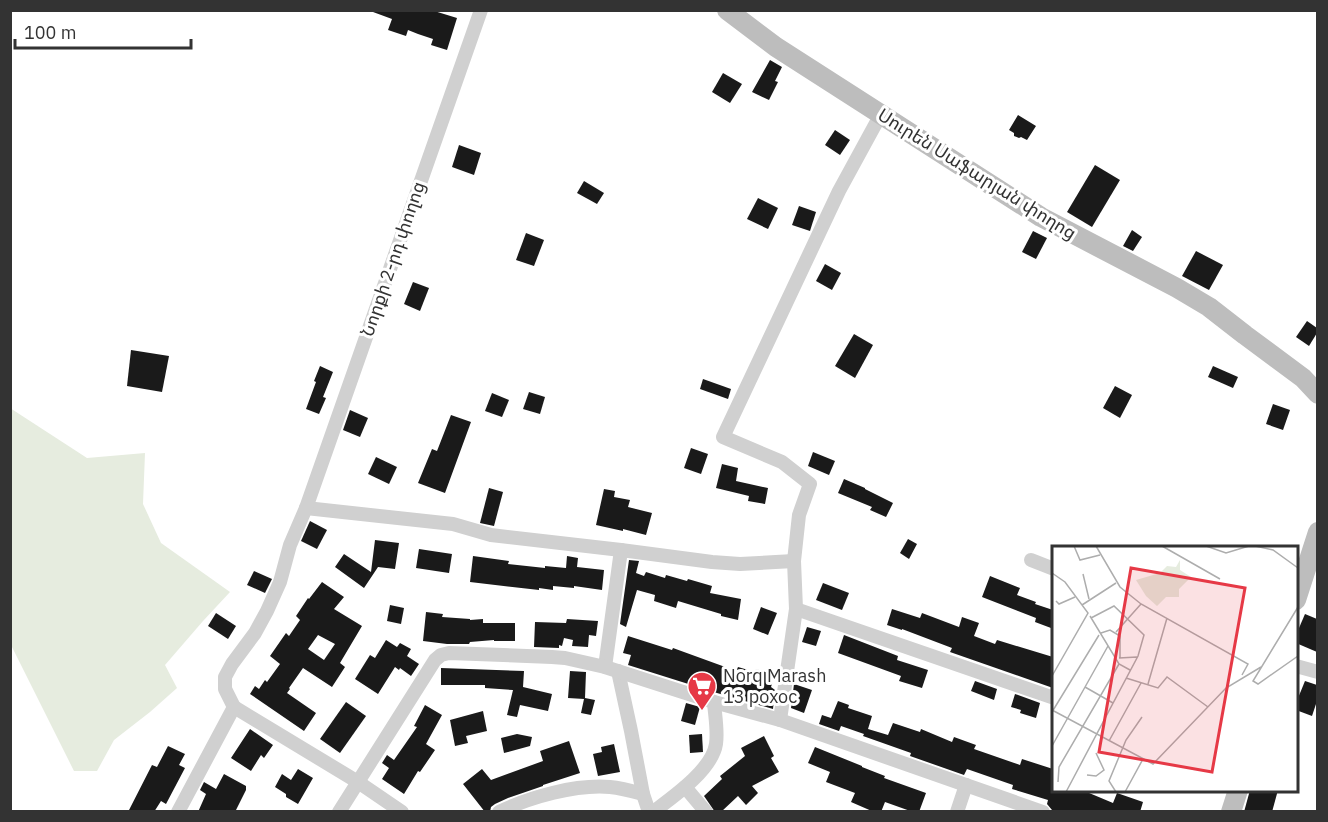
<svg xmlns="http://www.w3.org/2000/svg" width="1328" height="822" viewBox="0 0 1328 822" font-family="'IBM Plex Sans','Noto Sans Armenian',sans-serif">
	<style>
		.green { fill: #e6ecdf }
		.building { fill: #1a1a1a; fill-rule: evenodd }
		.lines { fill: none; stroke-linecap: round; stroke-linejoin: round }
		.street { stroke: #d0d0d0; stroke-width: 14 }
		.secondary { stroke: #bdbdbd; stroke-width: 20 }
		.labels { text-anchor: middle; stroke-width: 6; stroke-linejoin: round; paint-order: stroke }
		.street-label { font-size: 18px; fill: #333; stroke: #fff }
		.poi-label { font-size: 18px; fill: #333; stroke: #fff; text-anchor: start }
		.inset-road { fill: none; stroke: #adadad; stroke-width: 1.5 }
		.view { fill: #e63946; fill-opacity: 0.15; stroke: #e63946; stroke-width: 3 }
		.inset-edge { fill: none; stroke: #333; stroke-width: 3 }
	</style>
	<rect width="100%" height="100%" fill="#fff"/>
	<polygon class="green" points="10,408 87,458 145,453 143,504 161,543 230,592 203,621 165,665 177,688 150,712 114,740 97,771 74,771 11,645"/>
	<g class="building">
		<polygon points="374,10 431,10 457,18 447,50 431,45 433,39 418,34 408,30 406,36 388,30 392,19 373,12"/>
		<polygon points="770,60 782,67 775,81 778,82 769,100 752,92"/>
		<polygon points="723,73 742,84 730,103 712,92"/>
		<polygon points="1018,115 1036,126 1027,140 1021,137 1019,138 1014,136 1014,133 1009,130"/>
		<polygon points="835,130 850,140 840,155 825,145"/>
		<polygon points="459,145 481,153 474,175 452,167"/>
		<polygon points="1095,165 1120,180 1092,227 1067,212"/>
		<polygon points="584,181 604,193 597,204 577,193"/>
		<polygon points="758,198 778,208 768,229 747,219"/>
		<polygon points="799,206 816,212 810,231 792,225"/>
		<polygon points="1132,230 1142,237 1133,251 1123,246"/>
		<polygon points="1033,231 1047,238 1036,259 1022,252"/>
		<polygon points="526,233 544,240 534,266 516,260"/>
		<polygon points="1196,251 1223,265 1209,290 1182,276"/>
		<polygon points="825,264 841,273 832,290 816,281"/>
		<polygon points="413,282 429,288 420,311 404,304"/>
		<polygon points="1307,321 1317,328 1317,333 1309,346 1296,337"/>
		<polygon points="854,334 873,345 855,378 835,366"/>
		<polygon points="131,350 169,356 162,392 127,386"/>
		<polygon points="320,366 333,372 323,397 326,398 319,414 306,409 316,382 314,381"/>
		<polygon points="1213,366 1238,377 1233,388 1208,377"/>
		<polygon points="703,379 731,389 728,399 700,389"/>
		<polygon points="1115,386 1132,395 1120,418 1103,408"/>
		<polygon points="529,392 545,397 540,414 523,409"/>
		<polygon points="492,393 509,400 502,417 485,411"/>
		<polygon points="1273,404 1290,410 1283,430 1266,424"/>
		<polygon points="350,410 368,418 360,437 343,430"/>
		<polygon points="451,415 471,422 445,493 418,483 432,449 437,451"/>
		<polygon points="691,448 708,454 701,474 684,468"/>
		<polygon points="813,452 835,461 829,475 808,466"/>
		<polygon points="376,457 397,467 389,484 368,474"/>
		<polygon points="722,464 738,468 736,481 768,488 765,504 748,501 749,496 716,488"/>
		<polygon points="844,479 865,488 865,489 893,503 886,517 870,510 872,507 838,493"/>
		<polygon points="489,488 503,492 494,526 480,523"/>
		<polygon points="604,489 615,491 614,497 630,500 628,507 652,513 646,535 623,529 623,531 596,525"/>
		<polygon points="310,521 327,530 317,549 301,541"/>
		<polygon points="908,539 917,544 909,559 900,553"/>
		<polygon points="375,540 399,543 395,569 378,567 364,588 335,567 344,554 371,572"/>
		<polygon points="419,549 452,554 449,573 416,568"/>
		<polygon points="473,556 509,561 508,564 545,568 545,566 566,568 567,556 578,558 577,567 604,570 602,590 574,586 574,588 553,586 553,590 539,588 539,590 470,582"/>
		<polygon points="629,560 639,561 636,573 644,576 646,572 665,578 666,575 687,581 688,579 712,586 710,593 741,599 738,620 721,616 721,614 678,601 676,608 654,601 655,595 637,590 626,627 620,624"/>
		<polygon points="254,571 272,579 265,593 247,585"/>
		<polygon points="990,576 1020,588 1017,595 1036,602 1035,604 1053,610 1053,621 1051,628 1035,622 1036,618 982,597"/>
		<path d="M322 582 344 597 334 609 362 626 340 663 345 667 332 687 303 668 289 688 290 689 287 693 316 713 304 731 250 694 255 686 259 689 265 680 267 682 280 664 270 656 286 633 289 636 300 620 296 616 308 598 309 599ZM318 635 335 644 324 660 308 649Z"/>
		<polygon points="823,583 849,593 842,610 816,600"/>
		<polygon points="390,605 404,608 401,624 387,621"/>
		<polygon points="761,607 777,613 768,635 753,629"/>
		<polygon points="892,609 920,618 922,613 959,627 962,617 979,623 974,636 995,644 997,640 1053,657 1053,688 950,652 952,648 902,629 902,630 887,625"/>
		<polygon points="426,612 443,614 442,617 470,619 470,620 483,619 483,623 515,623 515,641 494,641 494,640 470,642 469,644 447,644 423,641"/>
		<polygon points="216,613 236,626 228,639 208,626"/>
		<polygon points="1305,614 1317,619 1317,652 1296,643 1296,635"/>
		<polygon points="567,619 598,621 596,636 589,635 588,647 572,646 573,640 564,638 562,646 559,645 559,648 534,647 535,622 566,623"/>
		<polygon points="807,627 821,631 816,646 802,642"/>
		<polygon points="844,635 898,656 897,660 928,670 922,688 899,681 901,676 838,653"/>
		<polygon points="628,636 672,650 673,648 728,668 726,679 732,681 738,667 755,672 756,669 775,675 771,687 775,690 773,709 717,693 628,665 631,655 623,653"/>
		<polygon points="386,640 397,647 400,643 411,649 407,656 419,664 411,676 400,668 399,670 395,667 378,694 355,679 370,655 375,658"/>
		<polygon points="441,668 524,671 523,687 552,694 548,711 520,705 517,717 507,715 513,690 485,688 485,685 441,685"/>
		<polygon points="570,671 586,672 585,698 595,700 591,715 581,713 584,699 568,698"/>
		<polygon points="975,681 997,689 994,700 971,691"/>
		<polygon points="1305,681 1317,685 1317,701 1312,716 1296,710 1296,703"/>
		<polygon points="794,684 812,690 804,713 791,708"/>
		<polygon points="1015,694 1040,703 1036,718 1020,713 1021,710 1011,707"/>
		<polygon points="838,701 849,705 848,708 872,716 868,729 888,735 893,723 920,732 921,729 952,742 954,737 976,745 974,749 1020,765 1022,759 1053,769 1053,790 1082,790 1113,803 1117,793 1143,802 1140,812 1057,812 1052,810 1047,804 1048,800 1012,789 1013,785 967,769 964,775 910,756 911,753 863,736 864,734 841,726 839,731 819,724 822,715 831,718"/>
		<polygon points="346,702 366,716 340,753 320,739"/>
		<polygon points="686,703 700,707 695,725 681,721"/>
		<polygon points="425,705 442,715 426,744 435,750 420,772 418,771 404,794 382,779 389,768 382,763 387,755 394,760 417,727 414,726"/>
		<polygon points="483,711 487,731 466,736 468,743 455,746 450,720"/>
		<polygon points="250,729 273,745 264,758 261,755 251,771 231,758"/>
		<polygon points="517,734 532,737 530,746 504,753 501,738"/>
		<polygon points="702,734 703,752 690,753 689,735"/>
		<polygon points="764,736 774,756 771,758 779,772 752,786 758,793 746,805 738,796 721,812 715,812 704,796 722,779 720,776 745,756 741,748"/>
		<polygon points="569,741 580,773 543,785 543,786 508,798 495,804 491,807 490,812 485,812 463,784 482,769 491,780 543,761 540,751"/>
		<polygon points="614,744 620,772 598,776 593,754 602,752 601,747"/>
		<polygon points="168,746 185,754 179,765 185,768 166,804 161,801 154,812 128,812 152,765 157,767"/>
		<polygon points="815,747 862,766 862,767 885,776 884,778 926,793 919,812 913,812 885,802 881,812 874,812 851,802 855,793 826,782 830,772 808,763"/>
		<polygon points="298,769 313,778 298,804 286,797 286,794 275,787 282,774 291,780"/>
		<polygon points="224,774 246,786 246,790 235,812 198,812 206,794 200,790 204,782 216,789"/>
		<polygon points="1250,790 1278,790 1272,812 1244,812"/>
	</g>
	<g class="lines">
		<g class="street">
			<polyline points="306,508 453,524 491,535 621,550 712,562 740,564 794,561"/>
			<polyline points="1031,560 1054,569"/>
			<polyline points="796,609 1054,698"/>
			<polyline points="1296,666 1318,672"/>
			<polyline points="605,667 621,550"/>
			<polyline points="618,671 631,731 643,794 649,812"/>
			<polyline points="234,707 358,782 402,812"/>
			<polyline points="780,720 796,609 794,561 799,515 810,484 782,462 723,437 839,191 881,114"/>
			<polyline points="685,787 706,812"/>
			<polyline points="178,812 234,707 225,689 225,677 232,664 255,633 267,611 280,582 290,545 306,508 481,10"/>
			<polyline points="339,812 435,660 441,655 449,653 552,657 565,658 605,667 714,702 780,720 1043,812"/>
			<path d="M499 812C530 797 576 784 610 787 621 788 632 791 643 794"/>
			<path d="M653 812C673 797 712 770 716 744 718 731 715 716 714 702"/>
			<polyline points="957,812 966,785"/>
		</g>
		<g class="secondary">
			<polyline points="727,10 776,47 1041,217 1177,288 1209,307 1245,335 1303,378 1318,394"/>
			<polyline points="1296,600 1318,532"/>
			<polyline points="1231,812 1238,790"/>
		</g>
	</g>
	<defs>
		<g id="supermarket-pin" transform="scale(1.5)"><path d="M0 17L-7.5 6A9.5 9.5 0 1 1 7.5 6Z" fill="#e63946" stroke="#fff"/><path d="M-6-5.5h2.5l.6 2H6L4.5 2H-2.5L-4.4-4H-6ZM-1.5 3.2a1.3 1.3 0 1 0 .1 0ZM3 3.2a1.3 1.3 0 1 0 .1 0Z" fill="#fff"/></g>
	</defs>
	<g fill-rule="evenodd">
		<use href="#supermarket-pin" x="702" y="686"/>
	</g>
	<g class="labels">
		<g class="street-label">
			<text transform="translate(977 174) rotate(32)" y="6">Սուրեն Սաֆարյան փողոց</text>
			<text transform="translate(393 259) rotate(-71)" y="6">Նորքի 2-րդ փողոց</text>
		</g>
		<g class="poi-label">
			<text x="723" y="682">Norq Marash<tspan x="723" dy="21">13 poxoc</tspan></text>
		</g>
	</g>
	<g transform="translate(1052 546)">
		<rect width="246" height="246" fill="#fff"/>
		<path d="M128 14V24L139 31 127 43V51H114L105 60 94 50 84 34 108 27 115 20 124 21Z" fill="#e6ecdf"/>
		<path class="inset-road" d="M22 0 28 14 48 9M44 0 68 41 89 58 196 118 190 129M110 0 168 33M154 0 174 7 197 0M203 0 221 4 246 22M0 27 13 36 36 67 0 130M31 28 37 53M4 55 7 58 23 51M30 59 64 37M246 61 201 135 206 138 246 110M38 70 67 118 78 124M64 86 89 58M49 87 58 84 68 90V112M67 112 85 111M74 132 106 142 115 131 156 161M96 138 115 72M33 141 61 157M0 164 101 218 174 142 209 121M0 166 47 89M57 195 89 137M0 200 56 100M35 229 44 230 52 224 44 207M6 236 7 221 67 118M14 246 86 110 92 89 62 60 39 72M64 246 57 235 74 194 90 171M73 246 91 213"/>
		<path class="view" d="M79 22 193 42 160 226 47 206Z"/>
		<rect width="246" height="246" class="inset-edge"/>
	</g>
	<rect width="1328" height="822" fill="none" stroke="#333333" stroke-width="24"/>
	<path d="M15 39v9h176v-9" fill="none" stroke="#333333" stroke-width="3"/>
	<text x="24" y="39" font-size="18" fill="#333333" stroke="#ffffff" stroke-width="4.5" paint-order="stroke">100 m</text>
</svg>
